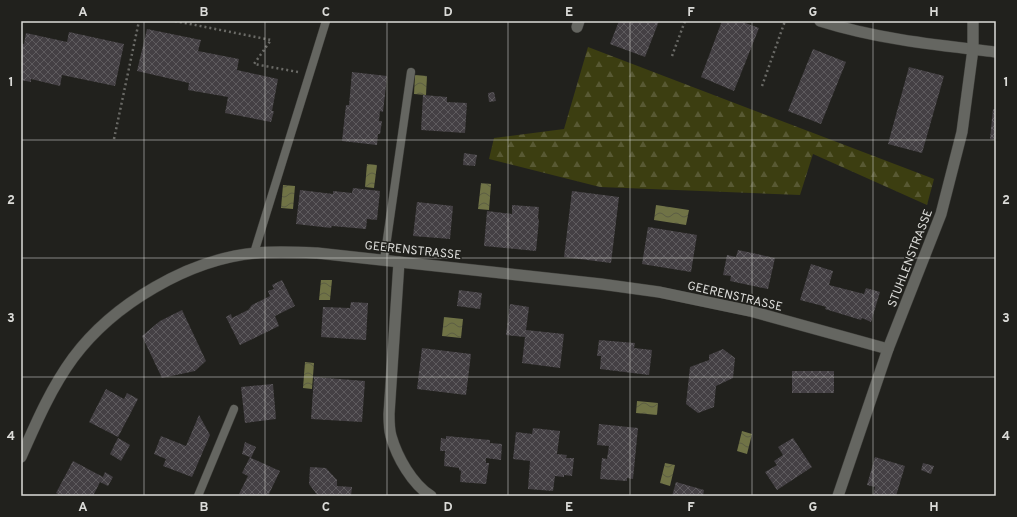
<svg xmlns="http://www.w3.org/2000/svg" width="1017" height="517" viewBox="0 0 1017 517" font-family="Overpass,sans-serif">
	<style>
		.forest { fill: url(#forest-firs) }
		.water { fill: url(#water-waves) }
		.building { fill: url(#building-cross-hatch) }
		.lines { fill: none; stroke-linecap: round; stroke-linejoin: round }
		.service-casing { stroke: #3d3d39; stroke-width: 9 }
		.minor-casing { stroke: #3d3d39; stroke-width: 12 }
		.path { stroke: #6a6a66; stroke-width: 2.5; stroke-dasharray: 2 3; stroke-linecap: butt }
		.service { stroke: #656661; stroke-width: 8 }
		.minor { stroke: #656661; stroke-width: 11 }
		.grid { fill: none; stroke: #dbdbd8; stroke-width: 1; stroke-opacity: 0.55 }
		.labels { text-anchor: middle; stroke-width: 3; stroke-linejoin: round; paint-order: stroke }
		.street-label { font-size: 12px; fill: #dbdbd8; stroke: #21211d }
		.neatline { fill: none; stroke: #dbdbd8; stroke-width: 1.5 }
		.grid-label { font-size: 13px; text-anchor: middle; font-weight: bold; fill: #dbdbd8 }
	</style>
	<defs>
		<pattern id="forest-firs" width="22" height="20" patternUnits="userSpaceOnUse"><rect width="22" height="20" fill="#3c3e11"/><path d="M5 1l3.5 6h-7zM16 11l3.5 6h-7z" fill="#585933"/></pattern>
		<pattern id="water-waves" width="16" height="10" patternUnits="userSpaceOnUse"><rect width="16" height="10" fill="#707346"/><path d="M0 5q4-4 8 0t8 0" fill="none" stroke="#5b5d44"/></pattern>
		<pattern id="building-cross-hatch" width="8" height="8" patternUnits="userSpaceOnUse"><rect width="8" height="8" fill="#444044"/><path d="M0 0l8 8M0 8l8-8" fill="none" stroke="#5e5b5e"/></pattern>
	</defs>
	<rect width="100%" height="100%" fill="#21211d"/>
	<polygon class="forest" points="588,47 934,179 927,205 813,154 800,195 600,187 489,159 494,138 564,129"/>
	<g class="water">
		<polygon points="415,75 427,76 426,95 414,94"/>
		<polygon points="367,164 377,165 374,188 365,187"/>
		<polygon points="481,183 491,184 489,210 478,209"/>
		<polygon points="283,185 295,186 293,209 281,208"/>
		<polygon points="656,205 689,210 686,225 654,220"/>
		<polygon points="321,280 332,280 330,300 319,300"/>
		<polygon points="444,317 463,319 461,338 442,336"/>
		<polygon points="305,362 314,363 312,389 303,388"/>
		<polygon points="637,401 658,403 657,415 636,413"/>
		<polygon points="742,431 752,434 747,454 737,451"/>
		<polygon points="665,463 675,465 670,486 660,483"/>
	</g>
	<g class="building">
		<polygon points="619,21 659,21 645,57 610,44"/>
		<polygon points="722,21 740,21 759,28 734,91 701,77"/>
		<polygon points="147,29 201,40 198,51 239,59 237,70 278,79 272,111 274,111 271,122 225,113 228,97 188,90 189,83 137,71"/>
		<polygon points="69,32 124,44 115,86 62,75 60,86 31,79 31,82 21,80 21,43 24,44 26,33 67,42"/>
		<polygon points="813,49 846,62 821,124 788,111"/>
		<polygon points="909,67 944,76 922,153 888,144"/>
		<polygon points="352,72 387,76 383,112 380,111 379,121 382,121 380,134 378,134 377,145 342,141 346,105 349,105"/>
		<polygon points="494,92 496,101 489,102 488,93"/>
		<polygon points="423,95 447,97 447,102 467,103 465,133 421,130"/>
		<polygon points="993,109 996,109 996,140 990,139"/>
		<polygon points="464,153 477,155 475,166 463,165"/>
		<polygon points="353,188 380,191 377,220 367,219 366,229 332,226 331,228 296,224 300,190 333,194 333,191 352,193"/>
		<polygon points="572,191 619,197 611,263 564,257"/>
		<polygon points="417,202 453,206 450,239 413,236"/>
		<polygon points="512,205 539,207 538,218 539,220 536,251 484,246 487,211 512,214"/>
		<polygon points="648,227 697,235 691,272 642,264"/>
		<polygon points="738,250 775,258 768,289 730,281 731,276 723,275 727,255 736,257"/>
		<polygon points="811,264 833,271 829,285 864,294 866,288 880,292 871,322 862,318 861,320 825,309 826,307 823,306 800,300"/>
		<polygon points="282,280 295,306 275,316 279,326 240,345 226,317 231,314 232,318 248,310 252,305 270,296 268,291 274,289 272,285"/>
		<polygon points="459,290 482,293 480,309 457,306"/>
		<polygon points="351,302 368,303 366,340 321,337 323,307 350,308"/>
		<polygon points="510,304 529,307 526,330 564,334 560,368 522,363 525,337 506,335"/>
		<polygon points="182,310 206,361 195,371 162,378 142,336 160,321"/>
		<polygon points="599,340 635,343 634,348 652,350 649,375 600,369 601,356 597,356"/>
		<polygon points="422,348 471,354 466,395 417,389"/>
		<polygon points="723,349 735,358 733,378 716,386 714,407 698,413 686,404 690,367 709,360 709,355"/>
		<rect x="792" y="371" width="42" height="22"/>
		<polygon points="314,377 365,381 362,422 311,419"/>
		<polygon points="273,384 276,419 245,423 241,387"/>
		<polygon points="106,389 124,399 127,393 138,399 118,437 89,422"/>
		<polygon points="199,415 210,435 192,477 163,466 166,459 154,454 161,436 186,446"/>
		<polygon points="599,424 638,428 633,479 627,478 627,481 600,479 602,458 607,459 609,446 597,445"/>
		<polygon points="533,428 560,431 557,454 567,455 566,458 574,458 572,476 564,475 564,477 555,476 553,491 528,489 530,461 513,459 516,432 532,434"/>
		<polygon points="446,436 490,440 490,443 502,444 501,460 486,458 486,463 489,463 486,484 460,482 461,471 459,470 459,468 444,466 445,451 440,451 441,438 446,439"/>
		<polygon points="118,438 130,445 121,461 110,454"/>
		<polygon points="793,438 812,467 777,490 765,472 777,465 774,461 783,455 778,447"/>
		<polygon points="245,442 256,447 251,458 280,471 268,496 243,496 239,494 248,476 242,473 250,457 242,454"/>
		<polygon points="875,457 905,466 896,496 873,496 875,487 867,485"/>
		<polygon points="73,461 103,477 105,472 113,477 108,486 100,482 93,496 61,496 56,493"/>
		<polygon points="923,463 934,466 931,474 921,470"/>
		<polygon points="310,467 326,468 337,480 337,486 352,487 351,496 318,496 309,484"/>
		<polygon points="676,482 704,490 703,496 672,496"/>
	</g>
	<g class="lines">
		<g class="service-casing">
			<g id="service">
				<polyline points="254,253 326,21"/>
				<polyline points="384,260 411,72"/>
				<polyline points="198,496 234,409"/>
			</g>
		</g>
		<g class="minor-casing">
			<g id="minor">
				<path d="M820 21C877 39 936 45 996 52"/>
				<polyline points="577,27 579,21"/>
				<path d="M399 262 389 414C389 421 389 429 391 436 397 457 412 484 431 496"/>
				<path d="M21 457C36 423 51 388 73 358 113 304 189 259 256 253 276 251 296 252 317 253L601 284 659 292 750 311 888 349"/>
				<polyline points="838,496 888,349 941,214 962,132 973,49 973,21"/>
			</g>
		</g>
		<g class="path">
			<polyline points="175,21 271,40 254,64 298,72"/>
			<polyline points="672,56 685,21"/>
			<polyline points="762,86 785,21"/>
			<polyline points="114,139 139,21"/>
		</g>
		<use href="#service" class="service"/>
		<use href="#minor" class="minor"/>
	</g>
	<path class="grid" d="M144 21V496M265 21V496M387 21V496M508 21V496M630 21V496M752 21V496M873 21V496M21 140H996M21 258H996M21 377H996"/>
	<g class="labels">
		<g class="street-label">
			<text transform="translate(413 250) rotate(6)" y="4">GEERENSTRASSE</text>
			<text transform="translate(910 258) rotate(-69)" y="4">STUHLENSTRASSE</text>
			<text transform="translate(735 296) rotate(13)" y="4">GEERENSTRASSE</text>
		</g>
	</g>
	<rect width="1017" height="517" fill="none" stroke="#21211d" stroke-width="44"/>
	<rect x="22" y="22" width="973" height="473" class="neatline"/>
	<g class="grid-label">
		<text x="83" y="16">A</text>
		<text x="204" y="16">B</text>
		<text x="326" y="16">C</text>
		<text x="448" y="16">D</text>
		<text x="569" y="16">E</text>
		<text x="691" y="16">F</text>
		<text x="813" y="16">G</text>
		<text x="934" y="16">H</text>
		<text x="11" y="86">1</text>
		<text x="1006" y="86">1</text>
		<text x="11" y="204">2</text>
		<text x="1006" y="204">2</text>
		<text x="11" y="322">3</text>
		<text x="1006" y="322">3</text>
		<text x="11" y="440">4</text>
		<text x="1006" y="440">4</text>
		<text x="83" y="511">A</text>
		<text x="204" y="511">B</text>
		<text x="326" y="511">C</text>
		<text x="448" y="511">D</text>
		<text x="569" y="511">E</text>
		<text x="691" y="511">F</text>
		<text x="813" y="511">G</text>
		<text x="934" y="511">H</text>
	</g>
</svg>
